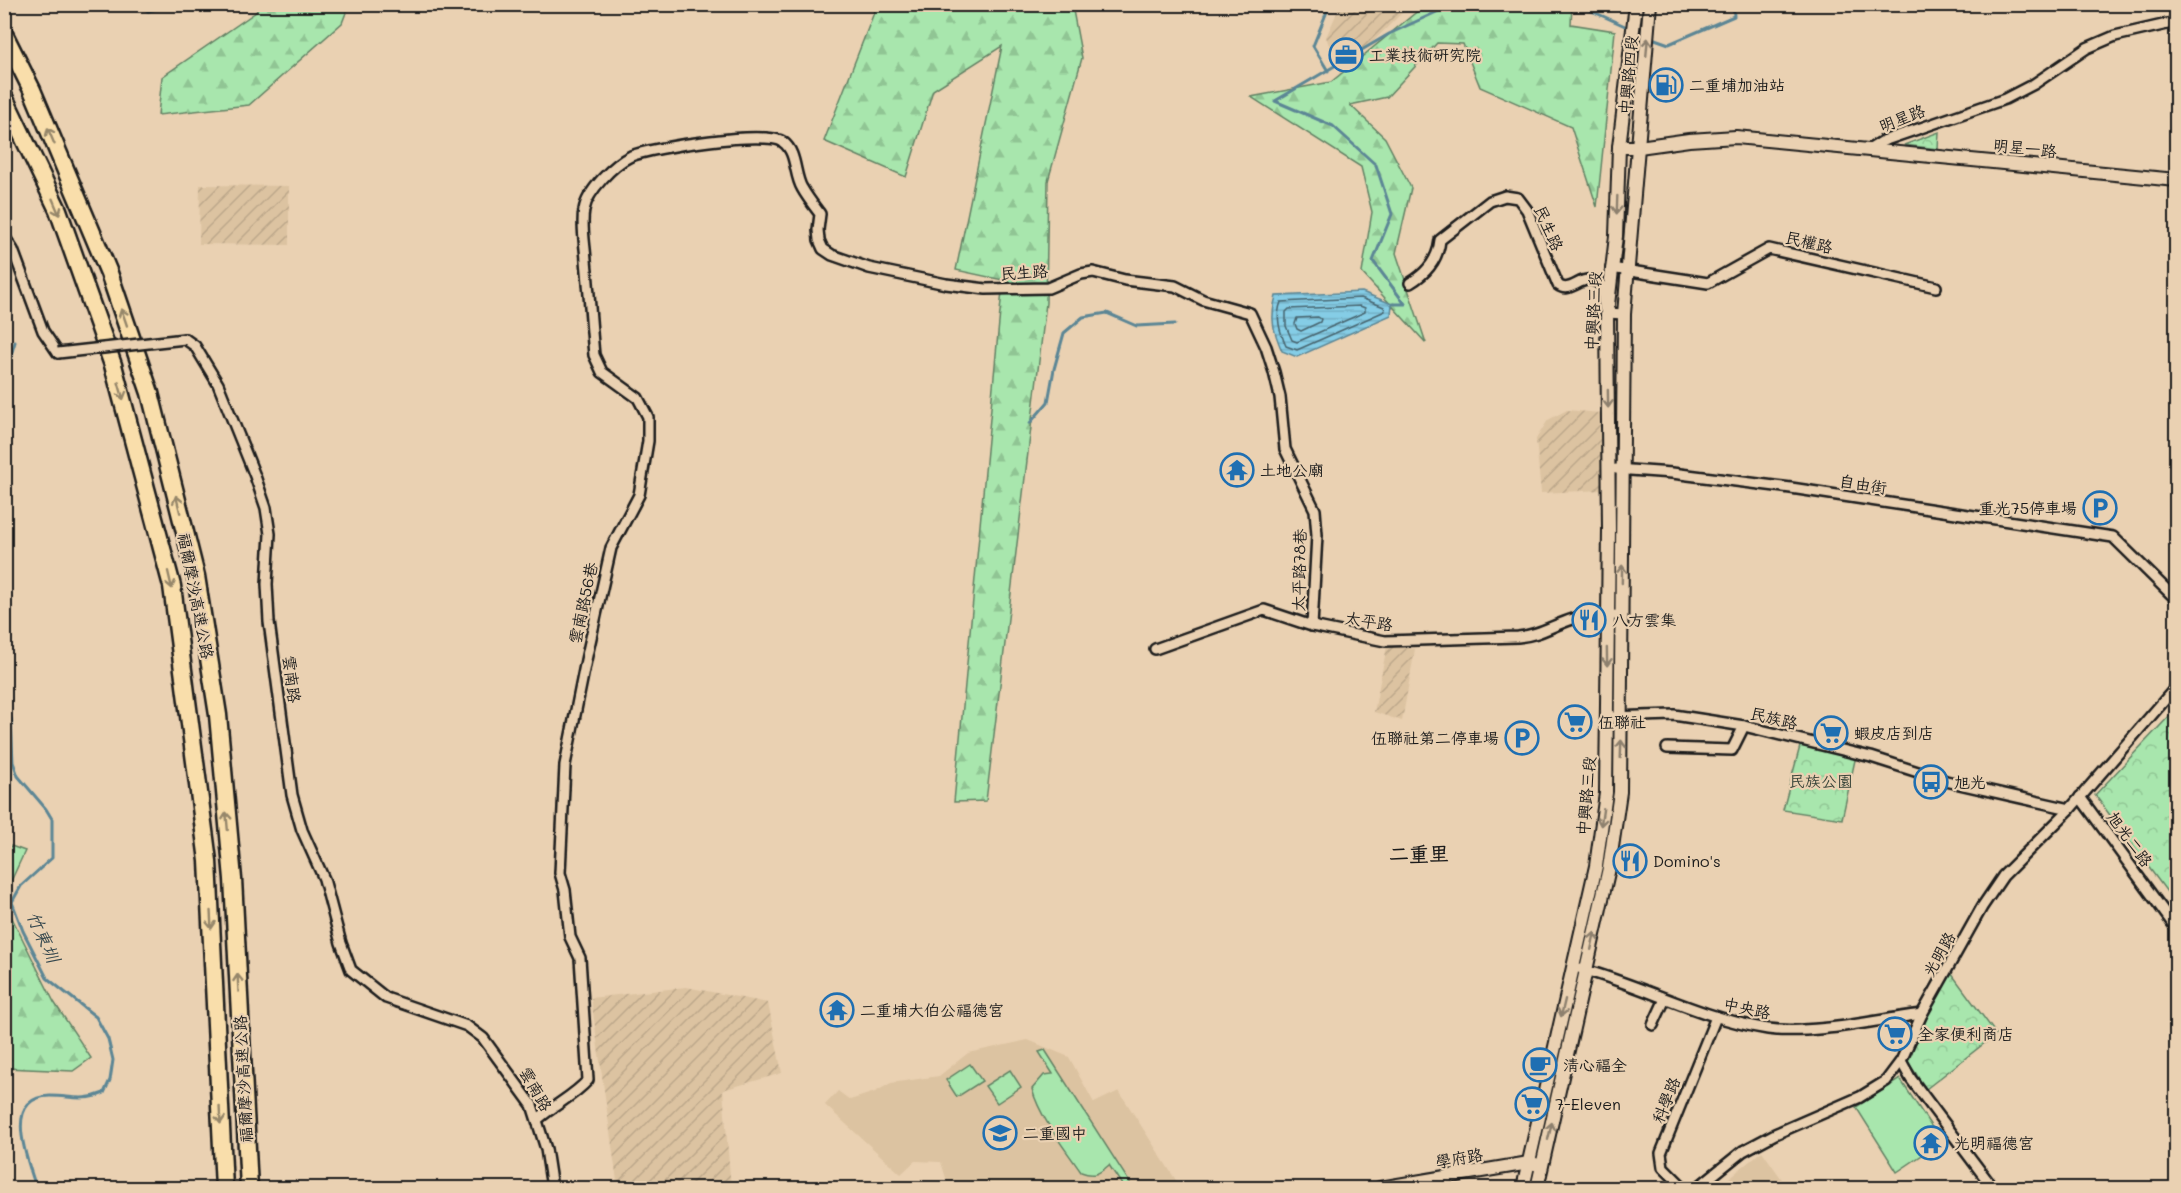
<svg xmlns="http://www.w3.org/2000/svg" width="2181" height="1193" viewBox="0 0 2181 1193" font-family="Mali,'LXGW WenKai TC',sans-serif">
	<style>
		.built { fill: #dcc3a1 }
		.industrial { fill: url(#industrial-furrows) }
		.grass { fill: #a8e6ad; stroke: #628164; stroke-width: 1.5 }
		.forest { fill: url(#forest-firs); stroke: #628164; stroke-width: 1.5 }
		.park { fill: url(#park-crowns); stroke: #628164; stroke-width: 1.5 }
		.water { fill: url(#water-rules); stroke: #5b8695; stroke-width: 1.5 }
		.lines { fill: none; stroke-linecap: round; stroke-linejoin: round }
		.shore { stroke: #46636d; stroke-width: 1.5 }
		.stream { stroke: #5b8695; stroke-width: 3 }
		.street-casing { stroke: #1c1c1c; stroke-width: 14 }
		.secondary-casing { stroke: #1c1c1c; stroke-width: 16 }
		.highway-casing { stroke: #1c1c1c; stroke-width: 21 }
		.street { stroke: #ead1b2; stroke-width: 9 }
		.secondary { stroke: #ead1b2; stroke-width: 12 }
		.highway { stroke: #f9deab; stroke-width: 16 }
		.street-bridge-casing { stroke: #1c1c1c; stroke-width: 14; stroke-linecap: butt }
		.street-bridge { stroke: #ead1b2; stroke-width: 9 }
		.oneway { stroke: #8d806e }
		.oneway2 { stroke: #96876b }
		.labels { text-anchor: middle; stroke-width: 4.5; stroke-linejoin: round; paint-order: stroke }
		.poi-label { font-size: 16px; fill: #1c1c1c; stroke: #ead1b2; text-anchor: start }
		.street-label { font-size: 16px; fill: #1c1c1c; stroke: #ead1b2 }
		.park-label { font-size: 16px; fill: #384439; stroke: #ead1b2 }
		.water-label { font-size: 18px; font-style: italic; fill: #36484e; stroke: #ead1b2 }
		.quarter-label { font-size: 20px; font-weight: bold; fill: #1c1c1c; stroke: #ead1b2 }
	</style>
	<defs>
		<pattern id="industrial-furrows" width="10" height="10" patternUnits="userSpaceOnUse" patternTransform="scale(1.5)"><rect width="10" height="10" fill="#dcc3a1"/><path d="M-1 1l2-2M0 10L10 0M9 11l2-2" fill="none" stroke="#bca78a"/></pattern>
		<pattern id="forest-firs" width="22" height="20" patternUnits="userSpaceOnUse" patternTransform="scale(1.5)"><rect width="22" height="20" fill="#a8e6ad"/><path d="M5 1l3.5 6h-7zM16 11l3.5 6h-7z" fill="#90c594"/></pattern>
		<pattern id="park-crowns" width="20" height="18" patternUnits="userSpaceOnUse" patternTransform="scale(1.5)"><rect width="20" height="18" fill="#a8e6ad"/><path d="M2 6a3 3 0 1 1 6 0M12 15a3 3 0 1 1 6 0" fill="none" stroke="#90c594"/></pattern>
		<pattern id="water-rules" width="6" height="5" patternUnits="userSpaceOnUse" patternTransform="scale(1.5)"><rect width="6" height="5" fill="#85cde6"/><path d="M0 2.5h6" fill="none" stroke="#72afc5"/></pattern>
	</defs>
	<rect width="100%" height="100%" fill="#ead1b2"/>
	<filter id="ink" filterUnits="userSpaceOnUse"><feTurbulence type="fractalNoise" baseFrequency=".0167" numOctaves="2"/><feDisplacementMap in="SourceGraphic" scale="12" xChannelSelector="R" yChannelSelector="G"/><feConvolveMatrix kernelMatrix="1 2 1 2 8 2 1 2 1" color-interpolation-filters="sRGB"/></filter>
	<g filter="url(#ink)">
		<g class="built">
			<polygon points="1028,1040 1069,1057 1094,1103 1119,1091 1179,1185 1172,1188 949,1188 941,1162 915,1161 901,1174 825,1105 838,1091 850,1100 875,1092 891,1083 939,1076 968,1053"/>
			<polygon points="1762,1151 1788,1188 1717,1188"/>
		</g>
		<g class="industrial">
			<polygon points="1341,4 1410,4 1410,5 1340,74 1326,37"/>
			<polygon points="200,185 289,186 289,245 199,244"/>
			<polygon points="1567,410 1600,413 1602,490 1541,493 1536,439 1548,420"/>
			<polygon points="1387,646 1415,649 1402,721 1374,712"/>
			<polygon points="686,987 768,1003 782,1073 723,1090 731,1188 618,1188 591,998"/>
		</g>
		<g class="grass">
			<path d="M1045 1050 1130 1183 1124 1188 1109 1165C1099 1174 1094 1177 1081 1172 1064 1147 1040 1118 1032 1089L1044 1075 1053 1074 1039 1052Z"/>
			<polygon points="970,1064 982,1081 957,1097 946,1080"/>
			<polygon points="1010,1070 1021,1087 997,1103 985,1086"/>
			<polygon points="1900,1079 1933,1129 1917,1139 1925,1153 1897,1172 1856,1107"/>
		</g>
		<g class="forest">
			<polygon points="260,5 349,5 342,23 249,105 158,115 162,77 256,12"/>
			<polygon points="877,5 1072,5 1082,58 1048,181 1046,303 986,801 954,802 1003,280 956,270 1002,46 933,90 906,177 824,141"/>
			<polygon points="1425,5 1572,5 1571,24 1615,31 1597,207 1571,127 1480,87 1463,44 1437,43 1387,97 1350,105 1385,138 1411,188 1396,253 1426,343 1362,273 1372,212 1361,167 1251,97 1331,82"/>
			<polygon points="11,846 25,851 5,894 5,849"/>
			<polygon points="5,904 54,1002 91,1058 73,1071 5,1068"/>
		</g>
		<g class="park">
			<polygon points="1939,132 1938,149 1904,145"/>
			<polygon points="2176,709 2176,904 2095,795"/>
			<polygon points="1802,739 1857,751 1842,819 1783,810"/>
			<polygon points="1951,973 1996,1034 1926,1089 1908,1062 1928,1013"/>
		</g>
		<path class="water" d="M1362 292 1392 304 1391 315 1297 357 1282 351C1273 330 1270 319 1276 296Z"/>
		<g class="lines">
			<g class="shore">
				<path d="M1361 298 1384 307 1385 311 1297 350 1286 346C1280 332 1275 317 1281 302Z"/>
				<polygon points="1360,306 1365,308 1365,312 1297,342 1292,340 1286,326 1286,312 1289,309"/>
				<polygon points="1318,317 1321,319 1320,322 1301,331 1297,329 1295,324 1297,318"/>
			</g>
			<g class="stream">
				<polyline points="138,4 148,11 180,4"/>
				<polyline points="1576,4 1625,26"/>
				<polyline points="1652,38 1669,44 1734,16 1733,4"/>
				<polyline points="1328,71 1313,46 1330,4"/>
				<polyline points="1392,304 1405,304 1373,261 1392,214 1376,165 1333,126 1275,101 1389,34 1454,4"/>
				<polyline points="4,378 15,342"/>
				<polyline points="1030,423 1048,402 1054,369 1064,333 1083,317 1107,313 1137,326 1175,324"/>
				<path d="M4 702 11 719 13 762 18 776 46 809 52 819V858L21 886 12 902 23 931 47 978 96 1017 108 1039 113 1060 110 1080 104 1093C83 1102 71 1096 50 1096 2 1097 27 1159 35 1184"/>
			</g>
			<g class="street-casing">
				<g id="street">
					<polyline points="1870,149 1883,141 2005,99 2034,84 2087,48 2115,36 2176,22"/>
					<polyline points="4,236 13,250 43,331 58,353"/>
					<polyline points="1611,268 1708,283 1769,249 1936,287"/>
					<path d="M1410 283C1427 273 1438 260 1440 240L1490 201 1505 196 1518 198 1527 210 1558 285C1572 296 1584 268 1602 286L1604 308 1607 313 1624 314"/>
					<polyline points="185,339 195,346 218,384 255,476 266,508 270,534 267,584 269,622 292,795 302,830 324,879 341,943 351,970 386,998 467,1026 483,1038 532,1105 546,1149 552,1188"/>
					<polyline points="1616,469 1672,473 1791,488 2113,537 2176,599"/>
					<path d="M1155 649 1264 610 1312 626 1385 641 1518 637C1540 635 1553 625 1573 619 1589 615 1604 615 1621 615"/>
					<polyline points="1608,717 1674,715 1744,726 1871,757 1946,781 2070,809"/>
					<polyline points="1667,748 1732,750 1744,726"/>
					<polyline points="2080,797 2176,928"/>
					<path d="M1581 969C1644 986 1703 1019 1768 1029 1813 1035 1876 1020 1922 1014"/>
					<polyline points="1653,1025 1665,999"/>
					<polyline points="1901,1061 1911,1079 1993,1188"/>
					<path d="M538 1119C554 1105 574 1096 588 1080L580 958 570 937 565 890 560 873 565 765 586 660 611 548 639 495 648 441V417L638 398 602 372 594 355C591 323 589 291 586 260 585 244 581 225 584 210 587 191 614 164 631 156 653 147 766 130 783 142 797 152 794 175 802 188 807 197 814 206 820 214L818 230 819 240 823 249 832 255 869 268 946 284 986 289 1048 288 1081 274 1093 272 1125 280 1175 286 1203 300 1250 313 1266 347 1274 372 1280 397 1285 449 1315 510 1317 535 1312 626"/>
					<polyline points="1684,1188 1663,1167 1661,1153 1716,1017"/>
					<polyline points="1697,1188 1743,1151 1775,1134 1860,1097 1886,1081 1901,1061 1922,1014 1982,907 2003,876 2070,809 2176,687"/>
				</g>
			</g>
			<g class="secondary-casing">
				<g id="secondary">
					<polyline points="1619,147 1639,147 1689,140 1736,137 2176,180"/>
					<polyline points="1380,1188 1529,1163 1535,1164"/>
					<polyline points="1523,1188 1596,866 1606,793 1609,529 1607,313 1616,236 1619,147 1636,4"/>
					<polyline points="1537,1188 1609,868 1620,792 1624,314 1650,4"/>
				</g>
			</g>
			<g class="highway-casing">
				<g id="highway">
					<polyline points="4,34 32,90 109,273 150,393 196,576 218,715 233,879 249,1188"/>
					<polyline points="4,97 58,210 113,365 172,586 208,861 224,1188"/>
				</g>
			</g>
			<use href="#street" class="street"/>
			<use href="#secondary" class="secondary"/>
			<use href="#highway" class="highway"/>
			<g class="street-bridge-casing">
				<polyline id="street-bridge" points="58,353 185,339"/>
			</g>
			<use href="#street-bridge" class="street-bridge"/>
		</g>
		<defs><path id="oneway-shaft" d="M-6 0H5M1.5-3L5.5 0L1.5 3" fill="none" stroke-width="1.6" stroke-linecap="round" stroke-linejoin="round" transform="scale(1.5)"/></defs>
		<g class="oneway">
			<use href="#oneway-shaft" transform="translate(1647 47) rotate(-85)"/>
			<use href="#oneway-shaft" transform="translate(1617 205) rotate(92)"/>
			<use href="#oneway-shaft" transform="translate(1608 399) rotate(89)"/>
			<use href="#oneway-shaft" transform="translate(1622 574) rotate(-89)"/>
			<use href="#oneway-shaft" transform="translate(1607 657) rotate(89)"/>
			<use href="#oneway-shaft" transform="translate(1621 749) rotate(-88)"/>
			<use href="#oneway-shaft" transform="translate(1602 817) rotate(98)"/>
			<use href="#oneway-shaft" transform="translate(1593 941) rotate(-78)"/>
			<use href="#oneway-shaft" transform="translate(1563 1008) rotate(103)"/>
			<use href="#oneway-shaft" transform="translate(1550 1131) rotate(-77)"/>
		</g>
		<g class="oneway2">
			<use href="#oneway-shaft" transform="translate(51 136) rotate(-113)"/>
			<use href="#oneway-shaft" transform="translate(56 207) rotate(67)"/>
			<use href="#oneway-shaft" transform="translate(124 317) rotate(-109)"/>
			<use href="#oneway-shaft" transform="translate(121 391) rotate(74)"/>
			<use href="#oneway-shaft" transform="translate(178 504) rotate(-104)"/>
			<use href="#oneway-shaft" transform="translate(170 580) rotate(77)"/>
			<use href="#oneway-shaft" transform="translate(227 821) rotate(-95)"/>
			<use href="#oneway-shaft" transform="translate(211 920) rotate(87)"/>
			<use href="#oneway-shaft" transform="translate(238 983) rotate(-93)"/>
			<use href="#oneway-shaft" transform="translate(220 1115) rotate(87)"/>
		</g>
	</g>
	<defs>
		<g id="office-ring" transform="scale(1.725)"><circle r="9.5" fill="#ead1b2" stroke="#1f6fb2" stroke-width="1.5"/><path d="M-6-3h4V-5.5h4V-3h4V5H-6ZM-1-4.5V-3h2v-1.5ZM-6 0V1H6V0Z" fill="#1f6fb2"/></g>
		<g id="fuel-ring" transform="scale(1.725)"><circle r="9.5" fill="#ead1b2" stroke="#1f6fb2" stroke-width="1.5"/><path d="M-5.5-6h7V0h2V4h1.3V-2.5L3-4.5l.8-.8L6-3V5H2.5V1h-1V6h-7ZM-4.2-4.7v3.2H.2V-4.7Z" fill="#1f6fb2"/></g>
		<g id="temple-ring" transform="scale(1.725)"><circle r="9.5" fill="#ead1b2" stroke="#1f6fb2" stroke-width="1.5"/><path d="M0-6L5-2H3V0L6.5 2.5H4V6H1.5V3h-3V6H-4V2.5H-6.5L-3 0V-2H-5Z" fill="#1f6fb2"/></g>
		<g id="parking-ring" transform="scale(1.725)"><circle r="9.5" fill="#ead1b2" stroke="#1f6fb2" stroke-width="1.5"/><path d="M-3.5-5.5H1a3.5 3.5 0 0 1 0 7H-1V5.5H-3.5ZM-1-3.4V-.6H.8a1.4 1.4 0 0 0 0-2.8Z" fill="#1f6fb2"/></g>
		<g id="restaurant-ring" transform="scale(1.725)"><circle r="9.5" fill="#ead1b2" stroke="#1f6fb2" stroke-width="1.5"/><path d="M-5-6h1v4h1v-4h1v4h1v-4h1v5L-1.5 .5V6h-2V.5L-5-1ZM5-6V6H3V1.5H1.5Q1.5-4 5-6Z" fill="#1f6fb2"/></g>
		<g id="supermarket-ring" transform="scale(1.725)"><circle r="9.5" fill="#ead1b2" stroke="#1f6fb2" stroke-width="1.5"/><path d="M-6-5.5h2.5l.6 2H6L4.5 2H-2.5L-4.4-4H-6ZM-1.5 3.2a1.3 1.3 0 1 0 .1 0ZM3 3.2a1.3 1.3 0 1 0 .1 0Z" fill="#1f6fb2"/></g>
		<g id="bus-ring" transform="scale(1.725)"><circle r="9.5" fill="#ead1b2" stroke="#1f6fb2" stroke-width="1.5"/><path d="M-5-6H5V4H4V6H2V4H-2V6H-4V4H-5ZM-3.5-4V0h7V-4ZM-3.5 1.2v1.5H-2V1.2ZM2 1.2v1.5H3.5V1.2Z" fill="#1f6fb2"/></g>
		<g id="cafe-ring" transform="scale(1.725)"><circle r="9.5" fill="#ead1b2" stroke="#1f6fb2" stroke-width="1.5"/><path d="M-5.5-4.5H6V0H3Q3 3.5 0 3.5H-2.5Q-5.5 3.5-5.5 0ZM3-3.2v2h1.7v-2ZM-6 4.5H4V6H-6Z" fill="#1f6fb2"/></g>
		<g id="school-ring" transform="scale(1.725)"><circle r="9.5" fill="#ead1b2" stroke="#1f6fb2" stroke-width="1.5"/><path d="M0-5L7-2L0 1L-7-2ZM-4 1L0 2.5L4 1V4Q0 6-4 4Z" fill="#1f6fb2"/></g>
	</defs>
	<g fill-rule="evenodd">
		<use href="#office-ring" x="1346" y="55"/>
		<use href="#fuel-ring" x="1666" y="85"/>
		<use href="#temple-ring" x="1237" y="470"/>
		<use href="#parking-ring" x="2100" y="508"/>
		<use href="#restaurant-ring" x="1589" y="620"/>
		<use href="#supermarket-ring" x="1575" y="722"/>
		<use href="#supermarket-ring" x="1831" y="733"/>
		<use href="#parking-ring" x="1522" y="738"/>
		<use href="#bus-ring" x="1931" y="782"/>
		<use href="#restaurant-ring" x="1630" y="861"/>
		<use href="#temple-ring" x="837" y="1010"/>
		<use href="#supermarket-ring" x="1895" y="1034"/>
		<use href="#cafe-ring" x="1540" y="1065"/>
		<use href="#supermarket-ring" x="1532" y="1104"/>
		<use href="#school-ring" x="1000" y="1133"/>
		<use href="#temple-ring" x="1931" y="1143"/>
	</g>
	<g class="labels">
		<g class="poi-label">
			<text x="1369" y="61">工業技術研究院</text>
			<text x="1689" y="91">二重埔加油站</text>
			<text x="1260" y="476">土地公廟</text>
			<text x="2077" y="514" text-anchor="end">重光75停車場</text>
			<text x="1612" y="626">八方雲集</text>
			<text x="1598" y="728">伍聯社</text>
			<text x="1854" y="739">蝦皮店到店</text>
			<text x="1499" y="744" text-anchor="end">伍聯社第二停車場</text>
			<text x="1954" y="788">旭光</text>
			<text x="1653" y="867">Domino's</text>
			<text x="860" y="1016">二重埔大伯公福德宮</text>
			<text x="1918" y="1040">全家便利商店</text>
			<text x="1563" y="1071">清心福全</text>
			<text x="1555" y="1110">7-Eleven</text>
			<text x="1023" y="1139">二重國中</text>
			<text x="1954" y="1149">光明福德宮</text>
		</g>
		<g class="street-label">
			<text transform="translate(1628 75) rotate(-85)" y="6">中興路四段</text>
			<text transform="translate(1902 118) rotate(-21)" y="6">明星路</text>
			<text transform="translate(2025 148) rotate(6)" y="6">明星一路</text>
			<text transform="translate(1549 228) rotate(66)" y="6">民生路</text>
			<text transform="translate(1809 242) rotate(13)" y="6">民權路</text>
			<text transform="translate(1024 272) rotate(-4)" y="6">民生路</text>
			<text transform="translate(1593 311) rotate(-87)" y="6">中興路三段</text>
			<text transform="translate(1863 484) rotate(9)" y="6">自由街</text>
			<text transform="translate(1299 570) rotate(-89)" y="6">太平路78巷</text>
			<text transform="translate(196 596) rotate(79)" y="6">福爾摩沙高速公路</text>
			<text transform="translate(583 603) rotate(-78)" y="6">雲南路56巷</text>
			<text transform="translate(1369 621) rotate(9)" y="6">太平路</text>
			<text transform="translate(292 679) rotate(83)" y="6">雲南路</text>
			<text transform="translate(1774 718) rotate(13)" y="6">民族路</text>
			<text transform="translate(1586 796) rotate(-85)" y="6">中興路三段</text>
			<text transform="translate(2130 839) rotate(54)" y="6">旭光二路</text>
			<text transform="translate(1939 954) rotate(-61)" y="6">光明路</text>
			<text transform="translate(1747 1008) rotate(12)" y="6">中央路</text>
			<text transform="translate(243 1079) rotate(-93)" y="6">福爾摩沙高速公路</text>
			<text transform="translate(536 1089) rotate(60)" y="6">雲南路</text>
			<text transform="translate(1666 1100) rotate(-68)" y="6">科學路</text>
			<text transform="translate(1459 1158) rotate(-10)" y="6">學府路</text>
		</g>
		<g class="park-label">
			<text x="1821" y="787">民族公園</text>
		</g>
		<g class="water-label">
			<text transform="translate(43 937) rotate(65)" y="6">竹東圳</text>
		</g>
		<g class="quarter-label">
			<text x="1419" y="861">二重里</text>
		</g>
	</g>
	<rect width="2181" height="1193" fill="none" stroke="#ead1b2" stroke-width="24"/>
	<rect x="12" y="12" width="2157" height="1169" fill="none" stroke="#1c1c1c" stroke-width="2" filter="url(#ink)"/>
</svg>
